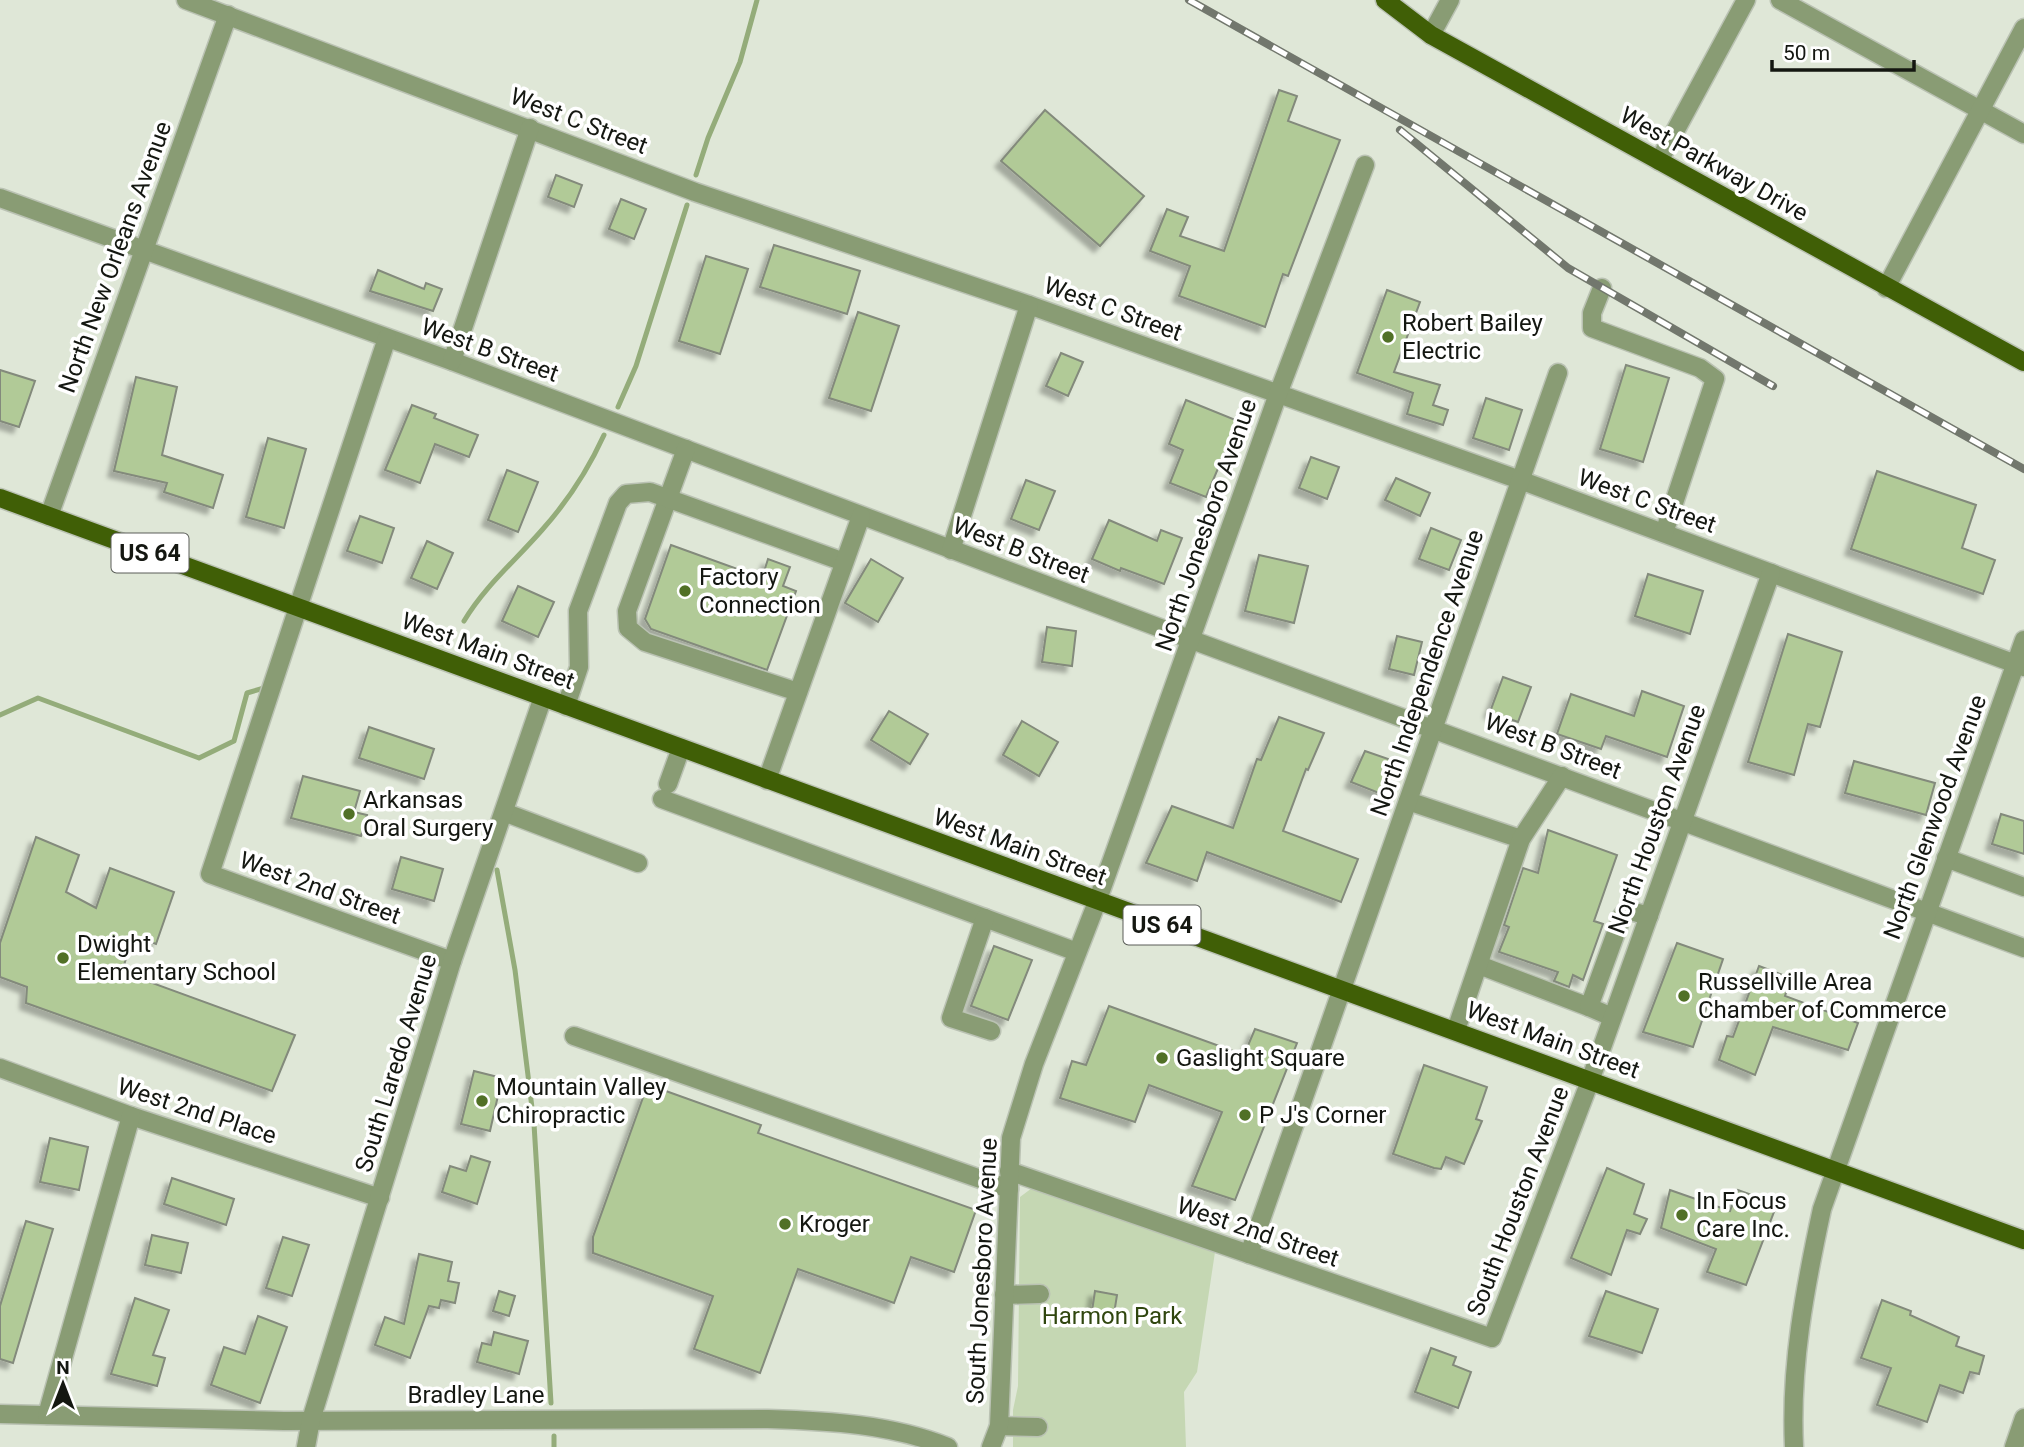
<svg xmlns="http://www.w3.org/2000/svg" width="2024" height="1447" viewBox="0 0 2024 1447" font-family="Roboto,sans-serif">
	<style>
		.green { fill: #c5d7b3 }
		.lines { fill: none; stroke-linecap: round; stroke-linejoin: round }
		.stream { stroke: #94ac7a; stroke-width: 5 }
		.building { fill: #b1ca97; stroke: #838a7b; stroke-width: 2; filter: url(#shadow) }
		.minor-casing { stroke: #bac2b3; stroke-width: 21 }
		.major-casing { stroke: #bac2b3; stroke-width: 21 }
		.minor { stroke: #899c74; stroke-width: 18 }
		.major { stroke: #405f06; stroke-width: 18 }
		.rail-casing { stroke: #72776d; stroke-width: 8 }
		.rail { stroke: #fff; stroke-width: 5; stroke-dasharray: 16; stroke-linecap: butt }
		.poi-dot { fill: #517026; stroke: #fff; stroke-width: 2.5 }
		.labels { text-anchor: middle; stroke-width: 7; stroke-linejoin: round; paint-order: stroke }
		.shield { fill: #fff; stroke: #5a5d58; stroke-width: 2 }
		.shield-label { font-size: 23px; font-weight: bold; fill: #141711 }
		.street-label { font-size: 24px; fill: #141711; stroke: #fff }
		.poi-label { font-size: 24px; fill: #141711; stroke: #fff; text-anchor: start }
		.park-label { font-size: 24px; fill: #30460f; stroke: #fff }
	</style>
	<defs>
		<filter id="shadow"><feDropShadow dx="-6" dy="6" stdDeviation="2" flood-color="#0004"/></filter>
	</defs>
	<rect width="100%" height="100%" fill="#dfe7d7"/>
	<polygon class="green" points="1032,1188 1215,1252 1197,1372 1184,1392 1186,1447 1013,1447 1013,1410 1018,1386 1020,1197"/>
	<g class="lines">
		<g class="stream">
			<polyline points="696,175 708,138 740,62 757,0"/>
			<polyline points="618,407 636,366 687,205"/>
			<path d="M464 621C485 586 515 561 542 530 568 501 588 470 604 435"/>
			<polyline points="0,715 38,698 199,758 234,741 247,693 264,688"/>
			<polyline points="497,870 515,970 534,1124 551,1403"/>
			<polyline points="554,1436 554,1447"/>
		</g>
	</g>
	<g class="building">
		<polygon points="1279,90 1297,96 1288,121 1340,140 1288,276 1283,274 1265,327 1179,296 1190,266 1150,251 1167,209 1188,217 1180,236 1224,251"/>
		<polygon points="1045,110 1144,196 1100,246 1001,161"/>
		<polygon points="556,175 582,185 574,207 548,197"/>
		<polygon points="621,199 646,209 634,239 609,229"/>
		<polygon points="774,245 860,271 847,314 760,287"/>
		<polygon points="706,256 748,269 720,354 679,341"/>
		<polygon points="378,270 424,289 426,283 442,289 433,311 370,291"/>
		<polygon points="1387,290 1420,302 1394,372 1440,385 1433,405 1448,410 1443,425 1407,414 1413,393 1357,373"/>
		<polygon points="858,312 899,326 871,411 829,398"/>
		<polygon points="1061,353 1083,362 1068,396 1046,386"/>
		<polygon points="1626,365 1669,378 1643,462 1600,449"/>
		<polygon points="0,370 35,381 19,427 0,421"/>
		<polygon points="136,377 177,387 162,455 223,475 213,508 164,492 167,483 114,471"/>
		<polygon points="1486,398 1522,410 1509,450 1473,438"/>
		<polygon points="1186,400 1238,421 1206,497 1170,483 1183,450 1169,444"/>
		<polygon points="412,405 436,414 434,418 478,435 469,457 435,444 420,483 385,470"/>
		<polygon points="268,438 306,449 284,528 246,517"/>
		<polygon points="1311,457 1339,467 1327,499 1299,488"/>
		<polygon points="507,470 538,482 518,532 488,520"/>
		<polygon points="1877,471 1976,505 1962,548 1995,560 1983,594 1851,549"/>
		<polygon points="1396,478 1430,493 1420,516 1385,500"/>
		<polygon points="1026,480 1055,491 1039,530 1011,519"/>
		<polygon points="360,516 394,528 382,563 347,551"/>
		<polygon points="1109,520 1157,541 1161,530 1182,538 1164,584 1121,568 1120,571 1092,559"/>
		<polygon points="1431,528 1461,540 1449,570 1419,559"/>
		<polygon points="427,541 453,553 437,589 411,578"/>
		<polygon points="671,545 762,578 768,559 790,567 783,586 796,591 767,670 651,629 645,619"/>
		<polygon points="1259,555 1308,566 1294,623 1245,611"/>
		<polygon points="871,559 903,578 878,622 845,603"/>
		<polygon points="1648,574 1703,591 1690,634 1635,616"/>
		<polygon points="518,586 554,602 538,637 502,621"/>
		<polygon points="1047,627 1076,631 1072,666 1042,662"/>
		<polygon points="1788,634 1842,652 1820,727 1808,724 1794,775 1748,762"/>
		<polygon points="1397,636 1422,642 1414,675 1389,669"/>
		<polygon points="1503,677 1531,687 1518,722 1490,712"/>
		<polygon points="1642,691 1684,706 1667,757 1606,736 1601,749 1557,734 1571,694 1634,716"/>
		<polygon points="889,711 928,734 910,764 871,740"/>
		<polygon points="1279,717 1324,733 1308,770 1306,769 1283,831 1358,859 1341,902 1207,852 1197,881 1146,863 1172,806 1233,828 1257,759 1261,760"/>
		<polygon points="1022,721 1058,742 1039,776 1003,755"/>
		<polygon points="369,727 434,749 424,779 359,758"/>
		<polygon points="1365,751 1397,762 1384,795 1351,782"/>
		<polygon points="1854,761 1935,783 1926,815 1845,793"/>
		<polygon points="303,776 360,791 354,812 367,815 361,836 291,818"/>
		<polygon points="2001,814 2024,821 2024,854 1992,844"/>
		<polygon points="1548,830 1617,855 1594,921 1603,924 1583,980 1573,975 1569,987 1554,981 1558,972 1499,952 1509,927 1504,925 1523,868 1538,873"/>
		<polygon points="36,837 79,855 66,892 96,908 110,868 174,892 156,944 133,935 122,972 295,1035 272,1091 26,1003 27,987 0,977 0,943"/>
		<polygon points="401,857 443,869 434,901 392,889"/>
		<polygon points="1677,943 1723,959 1693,1047 1643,1032"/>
		<polygon points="994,946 1032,960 1008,1020 971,1006"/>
		<polygon points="1759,966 1791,978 1785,996 1858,1023 1848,1050 1773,1027 1755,1075 1719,1060 1727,1036 1733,1037"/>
		<polygon points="1109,1006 1244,1055 1255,1029 1297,1043 1235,1200 1192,1186 1222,1112 1149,1085 1135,1122 1060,1098 1072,1061 1086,1065"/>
		<polygon points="1424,1065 1487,1087 1476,1119 1482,1121 1464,1164 1446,1157 1441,1169 1434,1168 1393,1154"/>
		<polygon points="474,1071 502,1078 490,1131 461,1124"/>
		<polygon points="663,1090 761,1125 758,1133 976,1210 954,1272 911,1257 894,1303 798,1269 760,1373 694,1349 713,1296 593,1253 593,1237 645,1092 661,1098"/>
		<polygon points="50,1138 88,1147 79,1190 40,1182"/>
		<polygon points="471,1156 490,1162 477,1204 442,1192 450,1166 466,1171"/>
		<polygon points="1607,1168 1644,1184 1634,1214 1647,1219 1640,1234 1627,1230 1611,1275 1571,1258"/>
		<polygon points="172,1178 234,1199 226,1225 164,1204"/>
		<polygon points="1670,1190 1730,1211 1738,1190 1777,1204 1746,1285 1707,1272 1716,1249 1661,1228"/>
		<polygon points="26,1221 53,1229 13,1363 0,1359 0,1306"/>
		<polygon points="152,1235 188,1243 181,1273 145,1265"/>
		<polygon points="283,1237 309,1245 292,1296 266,1288"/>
		<polygon points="419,1254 452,1262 448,1281 459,1283 455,1303 441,1300 439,1308 429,1306 410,1358 375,1345 385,1317 404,1324"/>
		<polygon points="499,1291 515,1296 509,1316 493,1311"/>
		<polygon points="1095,1291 1117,1295 1114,1314 1092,1311"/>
		<polygon points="1606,1291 1658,1309 1642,1353 1589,1336"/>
		<polygon points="135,1298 169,1310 153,1355 165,1358 157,1386 111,1374"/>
		<polygon points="1882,1300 1911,1311 1910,1315 1959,1337 1956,1346 1984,1356 1979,1374 1970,1372 1963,1393 1940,1385 1927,1422 1877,1405 1891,1368 1861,1358"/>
		<polygon points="258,1316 287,1327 260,1403 211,1385 224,1347 245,1354"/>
		<polygon points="494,1332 528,1341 519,1374 477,1362 482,1343 491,1345"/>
		<polygon points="1431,1348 1456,1357 1453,1365 1471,1372 1458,1408 1415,1392"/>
	</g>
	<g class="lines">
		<g class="minor-casing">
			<g id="minor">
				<polyline points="186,0 695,192 1029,305 1520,480 2024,667"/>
				<polyline points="1780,0 2024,134"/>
				<polyline points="1431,35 1450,0"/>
				<polyline points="1659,161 1746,0"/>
				<polyline points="0,198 452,361 1192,640 2024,948"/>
				<polyline points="1602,288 1592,313 1592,328 1700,368 1715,379 1664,533"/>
				<polyline points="1886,288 2024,28"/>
				<polyline points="387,338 210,874 452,961"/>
				<polyline points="452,361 530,128"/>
				<polyline points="686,449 627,611 628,628 645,642 798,692"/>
				<polyline points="49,516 228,15"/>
				<polyline points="951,550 1029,305"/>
				<polyline points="566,706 579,667 578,611 618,503 626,494 650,492 844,562"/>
				<polyline points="767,780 861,516"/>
				<polyline points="668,784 681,748"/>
				<polyline points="662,799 1077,952"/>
				<polyline points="1408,801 1521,839"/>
				<polyline points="504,812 638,863"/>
				<polyline points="1946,858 2024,887"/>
				<polyline points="985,918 951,1018 991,1031"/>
				<polyline points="1479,965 1589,1007"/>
				<polyline points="1612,1017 1589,1007 1622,916 1627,910 1649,916"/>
				<polyline points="1456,1030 1521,839 1562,776"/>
				<polyline points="574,1036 1009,1189"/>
				<polyline points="0,1068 131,1116 380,1198"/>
				<polyline points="1009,1171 1492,1338 1590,1081 1771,573"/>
				<polyline points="1249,1254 1558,373"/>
				<polyline points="1004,1295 1040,1294"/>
				<path d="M0 1414 284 1421 768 1419C829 1421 891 1424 948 1447"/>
				<polyline points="47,1415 131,1116"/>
				<polyline points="999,1426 1038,1427"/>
				<polyline points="306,1447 311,1420 452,961 543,697"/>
				<polyline points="991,1447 999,1426 1011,1138 1034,1064 1097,902 1278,394 1365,165"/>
				<path d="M1794 1447C1790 1366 1805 1288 1822 1209L2024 640"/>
				<polyline points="2014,1447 2024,1418"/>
			</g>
		</g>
		<g class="major-casing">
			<g id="major">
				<polyline points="1385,0 1431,35 2024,362"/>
				<polyline points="0,498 2024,1240"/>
			</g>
		</g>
		<use href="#minor" class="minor"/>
		<use href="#major" class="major"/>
		<g class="rail-casing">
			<g id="rail">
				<polyline points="1189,0 2024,469"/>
				<polyline points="1400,130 1568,268 1773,386"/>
			</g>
		</g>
		<use href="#rail" class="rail"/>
	</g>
	<g class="poi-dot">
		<circle cx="1388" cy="337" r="7"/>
		<circle cx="685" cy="591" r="7"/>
		<circle cx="349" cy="814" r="7"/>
		<circle cx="63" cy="958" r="7"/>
		<circle cx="1684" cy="996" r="7"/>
		<circle cx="1162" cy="1058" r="7"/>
		<circle cx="482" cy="1101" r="7"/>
		<circle cx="1245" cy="1115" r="7"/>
		<circle cx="1682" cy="1215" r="7"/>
		<circle cx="785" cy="1224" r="7"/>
	</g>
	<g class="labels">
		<g class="shield">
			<rect x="111.5" y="533.5" width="77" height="39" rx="5"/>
			<rect x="1123.5" y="905.5" width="77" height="39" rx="5"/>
		</g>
		<g class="shield-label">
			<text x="150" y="561">US 64</text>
			<text x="1162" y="933">US 64</text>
		</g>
		<g class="street-label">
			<text transform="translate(579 121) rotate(21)" y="8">West C Street</text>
			<text transform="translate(1714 164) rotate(29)" y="8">West Parkway Drive</text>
			<text transform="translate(115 257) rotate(-70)" y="8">North New Orleans Avenue</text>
			<text transform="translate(1113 309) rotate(20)" y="8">West C Street</text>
			<text transform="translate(490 350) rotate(20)" y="8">West B Street</text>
			<text transform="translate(1647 501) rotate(20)" y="8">West C Street</text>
			<text transform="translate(1206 525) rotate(-71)" y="8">North Jonesboro Avenue</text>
			<text transform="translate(1021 550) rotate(21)" y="8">West B Street</text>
			<text transform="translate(488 651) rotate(20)" y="8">West Main Street</text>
			<text transform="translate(1427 673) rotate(-71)" y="8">North Independence Avenue</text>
			<text transform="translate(1553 746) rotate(21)" y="8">West B Street</text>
			<text transform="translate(1935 817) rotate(-70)" y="8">North Glenwood Avenue</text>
			<text transform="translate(1657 819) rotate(-70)" y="8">North Houston Avenue</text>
			<text transform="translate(1020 847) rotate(20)" y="8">West Main Street</text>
			<text transform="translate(320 888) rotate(20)" y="8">West 2nd Street</text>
			<text transform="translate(1553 1040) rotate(20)" y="8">West Main Street</text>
			<text transform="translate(396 1063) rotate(-73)" y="8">South Laredo Avenue</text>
			<text transform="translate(197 1111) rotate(18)" y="8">West 2nd Place</text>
			<text transform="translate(1518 1201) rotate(-69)" y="8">South Houston Avenue</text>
			<text transform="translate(1258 1232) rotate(19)" y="8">West 2nd Street</text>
			<text transform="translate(982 1271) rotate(-87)" y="8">South Jonesboro Avenue</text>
			<text x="476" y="1403">Bradley Lane</text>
		</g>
		<g class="poi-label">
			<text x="1402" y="331">Robert Bailey<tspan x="1402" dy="28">Electric</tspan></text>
			<text x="699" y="585">Factory<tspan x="699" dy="28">Connection</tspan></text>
			<text x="363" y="808">Arkansas<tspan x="363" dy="28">Oral Surgery</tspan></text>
			<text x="77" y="952">Dwight<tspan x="77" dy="28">Elementary School</tspan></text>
			<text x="1698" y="990">Russellville Area<tspan x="1698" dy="28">Chamber of Commerce</tspan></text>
			<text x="1176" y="1066">Gaslight Square</text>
			<text x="496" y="1095">Mountain Valley<tspan x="496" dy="28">Chiropractic</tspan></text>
			<text x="1259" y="1123">P J's Corner</text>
			<text x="1696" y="1209">In Focus<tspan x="1696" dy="28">Care Inc.</tspan></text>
			<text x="799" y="1232">Kroger</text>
		</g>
		<g class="park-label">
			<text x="1112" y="1324">Harmon Park</text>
		</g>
	</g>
	<g transform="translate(63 1384)" stroke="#ffffff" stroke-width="5" paint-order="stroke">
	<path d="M0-5L12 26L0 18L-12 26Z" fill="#141711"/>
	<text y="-10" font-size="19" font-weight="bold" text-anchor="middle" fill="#141711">N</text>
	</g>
	<path d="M1772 60v10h142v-10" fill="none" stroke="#141711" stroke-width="3.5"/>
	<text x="1783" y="60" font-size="21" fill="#141711" stroke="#ffffff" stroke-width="5" paint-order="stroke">50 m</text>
</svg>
